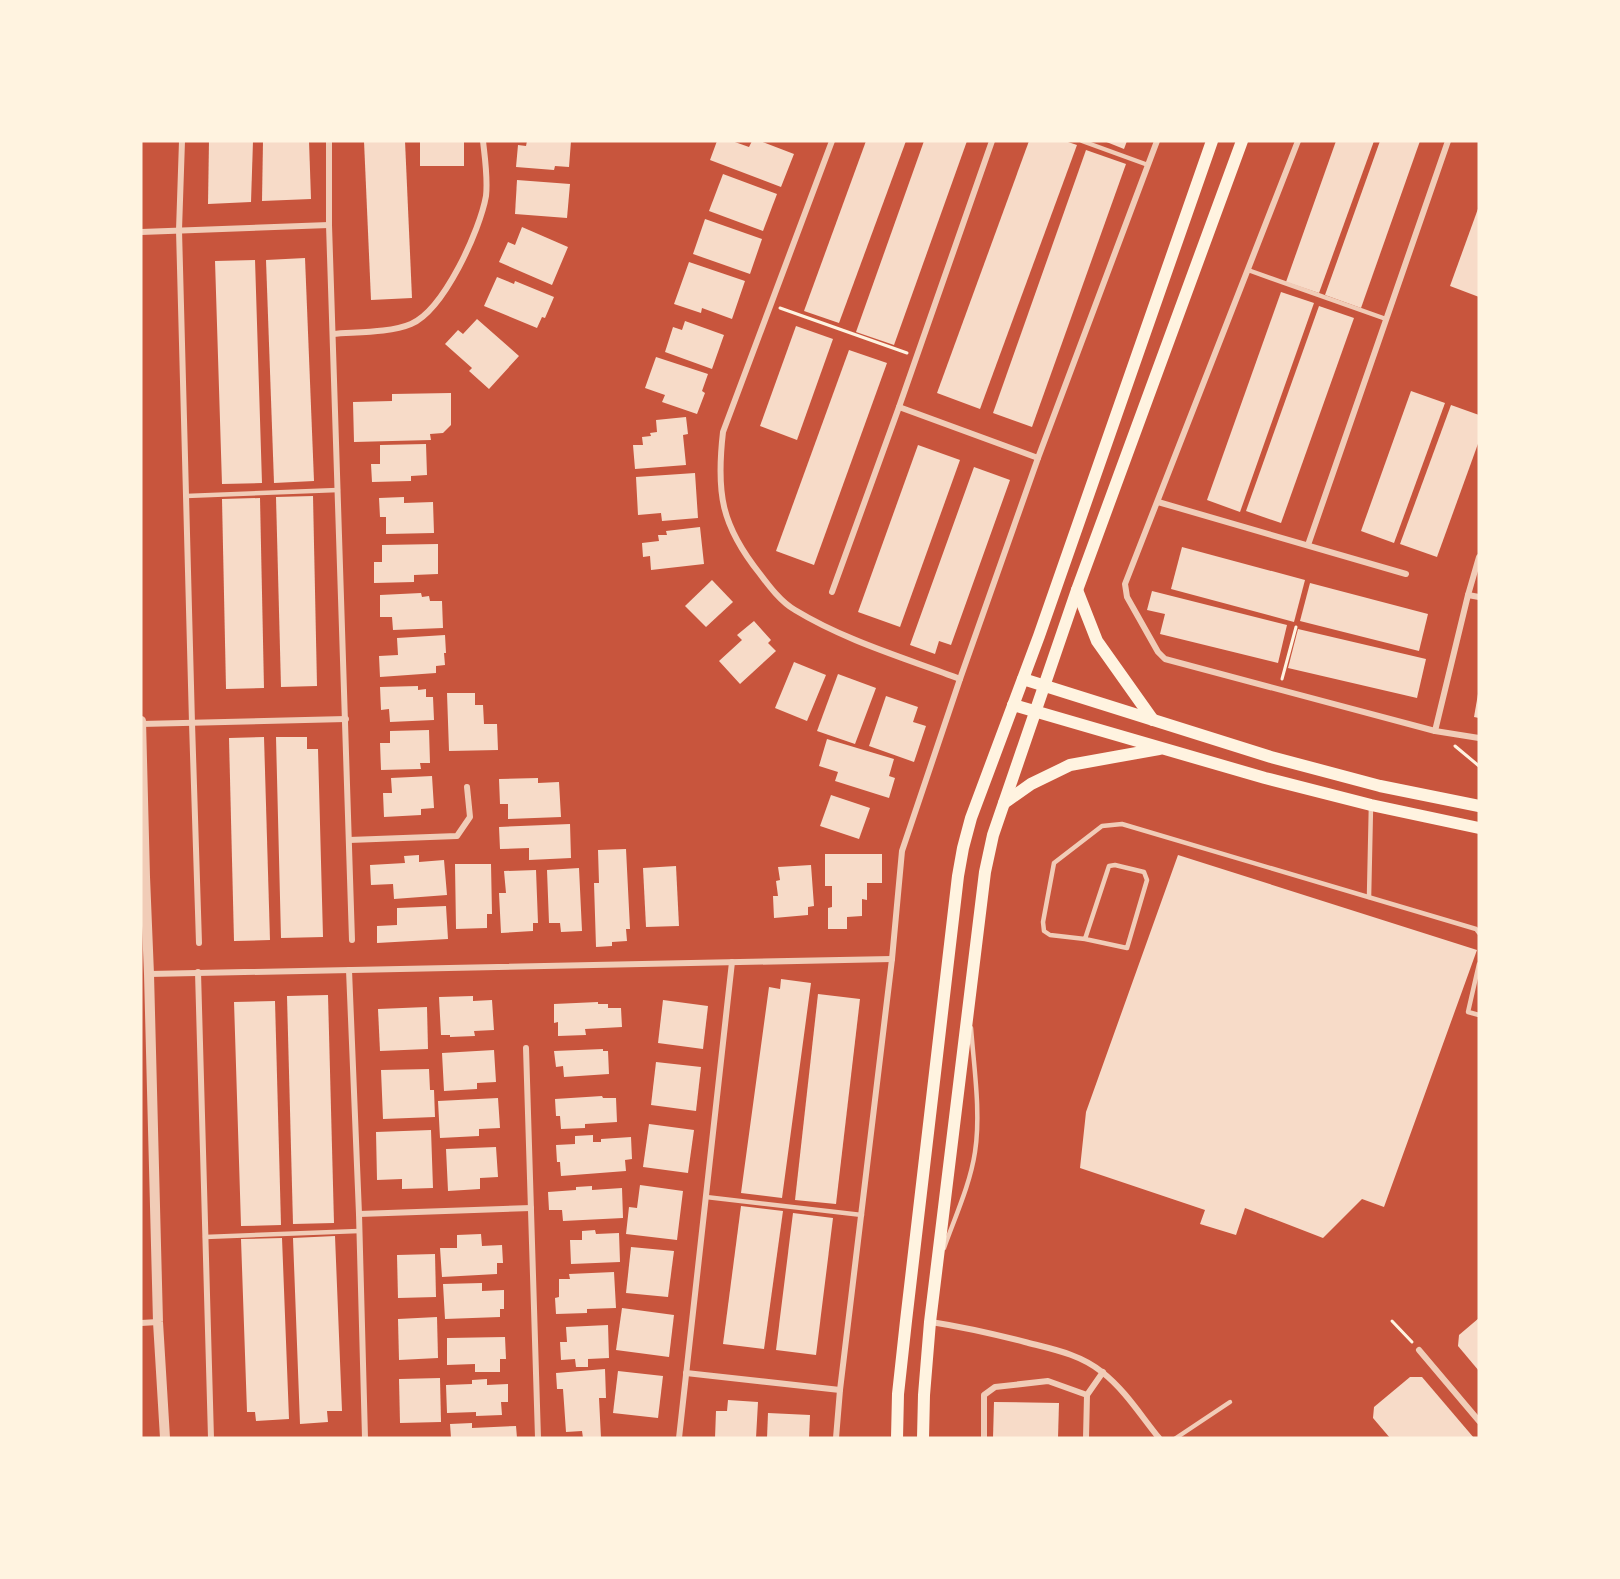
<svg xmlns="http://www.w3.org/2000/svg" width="1620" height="1579" viewBox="0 0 1620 1579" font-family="Poppins,sans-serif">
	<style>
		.building { fill: #f7dbc8 }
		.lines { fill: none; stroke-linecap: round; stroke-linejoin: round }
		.path { stroke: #fff3e0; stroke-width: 3 }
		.service { stroke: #f1ccb7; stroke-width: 4.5 }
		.minor { stroke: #f1ccb7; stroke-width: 6 }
		.tertiary { stroke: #f1ccb7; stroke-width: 10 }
		.secondary { stroke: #fff3e0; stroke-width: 12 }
	</style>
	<rect width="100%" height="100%" fill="#c8553d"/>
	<g class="building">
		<polygon points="209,141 253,141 251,202 208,204"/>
		<polygon points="263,141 309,141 311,199 262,201"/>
		<polygon points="364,141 405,141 412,298 371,300"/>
		<rect x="420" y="141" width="44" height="25"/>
		<polygon points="527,141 571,141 569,167 555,166 554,170 516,167 518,145 526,146"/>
		<polygon points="717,141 732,141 749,147 752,141 760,141 794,154 781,187 710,160"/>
		<polygon points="866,141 906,141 839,323 804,311"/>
		<polygon points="924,141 967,141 894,345 856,332"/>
		<polygon points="1029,141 1065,141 1077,145 980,409 937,393"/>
		<polygon points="1104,141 1127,141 1124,149"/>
		<polygon points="1336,141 1374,141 1319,293 1286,282"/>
		<polygon points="1380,141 1420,141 1361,308 1325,295"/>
		<polygon points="1086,150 1126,164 1032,427 993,413"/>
		<polygon points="723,174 777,194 763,231 709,211"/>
		<polygon points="517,180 570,184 567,218 515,214"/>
		<polygon points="1479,206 1479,297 1450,286"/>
		<polygon points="705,219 762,239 750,274 693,254"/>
		<polygon points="522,227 568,247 552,285 499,262 508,242 515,245"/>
		<polygon points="305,258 314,481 274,483 266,260"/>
		<polygon points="255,260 262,483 222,484 215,261"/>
		<polygon points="689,262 745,281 732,319 702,308 701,313 674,304"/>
		<polygon points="497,277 514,284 515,281 554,297 545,318 542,317 537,328 484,306"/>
		<polygon points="1281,292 1314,303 1240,512 1207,500"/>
		<polygon points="1319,306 1354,318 1281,523 1246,511"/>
		<polygon points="477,319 519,356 489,389 469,371 472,368 445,344 458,330 463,334"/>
		<polygon points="685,321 724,335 712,369 665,352 673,327 682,330"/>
		<polygon points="796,326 833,339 797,440 760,426"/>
		<polygon points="849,350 887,363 814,565 776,551"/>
		<polygon points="656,357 708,374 702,391 705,393 697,414 662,402 665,395 645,388"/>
		<polygon points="1411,391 1445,403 1394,543 1361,531"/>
		<polygon points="451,393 451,425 443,433 430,434 431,440 354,442 353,402 392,401 392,394"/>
		<polygon points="1451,405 1479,415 1479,441 1437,557 1400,544"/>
		<polygon points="686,417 688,434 683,435 686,465 635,469 633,445 643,445 642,437 651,436 650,433 657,432 656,420"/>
		<polygon points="426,444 427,475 411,476 411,481 372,482 371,464 380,464 380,445"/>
		<polygon points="918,445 960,460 900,627 858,612"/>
		<polygon points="974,467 1010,480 951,645 939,641 935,654 910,645"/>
		<polygon points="695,473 698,518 662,521 661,513 638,515 636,477"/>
		<polygon points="313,496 317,686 281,687 276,497"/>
		<polygon points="404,497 404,503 433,502 434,533 386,534 386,517 380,517 379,498"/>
		<polygon points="260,498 264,688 226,689 222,499"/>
		<polygon points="700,527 704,564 651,570 650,556 643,557 642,543 659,541 658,535 667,535 666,531"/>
		<polygon points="438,544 438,574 414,575 414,582 374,583 374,562 382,562 382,545"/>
		<polygon points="1182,547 1305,580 1294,622 1171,589"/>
		<polygon points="712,580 733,602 706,627 685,606"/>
		<polygon points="1310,583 1428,614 1419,651 1300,621"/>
		<polygon points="1152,591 1287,625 1278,663 1160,634 1165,614 1147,610"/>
		<polygon points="421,593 422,597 429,596 430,601 442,601 443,628 393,630 392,617 380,617 380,595"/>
		<polygon points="754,621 771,640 768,643 776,651 740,684 719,661 742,640 737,635"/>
		<polygon points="1298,629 1426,659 1417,698 1288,668"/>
		<polygon points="445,635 446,653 444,653 445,665 436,666 436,673 380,677 379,656 398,655 397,638"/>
		<polygon points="794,662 826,675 807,721 775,708"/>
		<polygon points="838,674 876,688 855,744 817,731"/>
		<polygon points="418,686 418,690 426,689 426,697 433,697 434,720 390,722 389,709 381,710 380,687"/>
		<polygon points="447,693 475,693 475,705 483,705 484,724 497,724 498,750 449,751"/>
		<polygon points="1478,694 1479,694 1479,718 1474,717"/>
		<polygon points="886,696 918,707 913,722 926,726 914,762 869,746"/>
		<polygon points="429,730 430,763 420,763 421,769 381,770 380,743 390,743 390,731"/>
		<polygon points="264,737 270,940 234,941 229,738"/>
		<polygon points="276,737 307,737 307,749 318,749 323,937 281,938"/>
		<polygon points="827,739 894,759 889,776 895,778 889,798 835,781 838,772 819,766"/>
		<polygon points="432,776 434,808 421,809 421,815 384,817 383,793 392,793 391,778"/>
		<polygon points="538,778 538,783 559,782 561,817 508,819 508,804 500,804 499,779"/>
		<polygon points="831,795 870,808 859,839 820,826"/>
		<polygon points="570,824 571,858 529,860 529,848 500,849 499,827"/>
		<polygon points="626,849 630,929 626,929 627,941 612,942 612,946 596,947 594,883 599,883 598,850"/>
		<polygon points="825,854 882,854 882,883 867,883 867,900 862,899 862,916 847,917 847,929 828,929 828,908 832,907 832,886 825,886"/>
		<polygon points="419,855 419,862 444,860 447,895 394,899 393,884 371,885 370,865 405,863 404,856"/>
		<polygon points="1178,855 1477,950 1384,1207 1362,1199 1323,1238 1245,1208 1236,1235 1200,1224 1205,1210 1080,1168 1086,1112"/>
		<polygon points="455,864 491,864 492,914 487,914 487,928 456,929"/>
		<polygon points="811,865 814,906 808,907 808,915 774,918 773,896 778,896 776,881 780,880 778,867"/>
		<polygon points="676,866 679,926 646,927 643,868"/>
		<polygon points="579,868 582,931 561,932 560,923 549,923 547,870"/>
		<polygon points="536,870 538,923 533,923 533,931 501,933 499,893 506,893 504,871"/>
		<polygon points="446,906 448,939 377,943 377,926 397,925 397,908"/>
		<polygon points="781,979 811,983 782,1198 741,1193 769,987 780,989"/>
		<polygon points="818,994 860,999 836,1204 795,1200"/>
		<polygon points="328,995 334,1223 293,1224 287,996"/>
		<polygon points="473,996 473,1001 492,1000 494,1030 474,1031 475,1036 450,1037 450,1035 441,1035 439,997"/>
		<polygon points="663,1000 708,1006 703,1049 658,1043"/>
		<polygon points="275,1001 281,1225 241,1226 234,1002"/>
		<polygon points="598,1002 598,1004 608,1004 608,1008 621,1008 622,1027 585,1029 586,1035 558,1036 558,1022 554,1023 554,1004"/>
		<polygon points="427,1007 428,1049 380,1051 378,1009"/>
		<polygon points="603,1049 603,1051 608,1051 609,1074 564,1077 563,1066 556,1067 554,1051"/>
		<polygon points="494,1050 496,1082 477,1083 477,1089 444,1091 442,1053"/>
		<polygon points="656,1062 701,1067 696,1111 651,1105"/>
		<polygon points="429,1069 430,1090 434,1090 435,1117 383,1119 381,1070"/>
		<polygon points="602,1096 603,1098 616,1098 617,1122 585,1124 585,1128 561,1129 560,1116 556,1116 555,1099"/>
		<polygon points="498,1098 500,1128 479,1129 479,1136 440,1138 438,1101"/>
		<polygon points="649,1124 694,1130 688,1173 643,1167"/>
		<polygon points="431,1130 433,1188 402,1189 402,1179 377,1180 376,1132"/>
		<polygon points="593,1135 593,1142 601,1142 601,1139 631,1137 632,1159 625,1160 626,1171 561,1176 560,1162 557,1162 556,1145 575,1144 575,1136"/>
		<polygon points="496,1147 498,1177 480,1178 480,1189 448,1191 446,1149"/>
		<polygon points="640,1185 683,1191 677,1240 626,1234 629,1207 637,1208"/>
		<polygon points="592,1186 592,1190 622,1188 623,1218 563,1221 562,1210 549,1210 548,1192 576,1190 576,1187"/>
		<polygon points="741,1206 783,1211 764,1349 723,1344"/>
		<polygon points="793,1213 833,1218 816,1355 776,1350"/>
		<polygon points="595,1230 596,1234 619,1233 620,1262 571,1264 570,1240 582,1240 582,1231"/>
		<polygon points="481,1234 482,1246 502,1245 503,1263 497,1263 497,1274 442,1277 440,1248 457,1248 457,1235"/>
		<polygon points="335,1236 342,1411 327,1411 328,1422 300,1424 293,1238"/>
		<polygon points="282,1238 289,1419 256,1421 255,1412 247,1412 241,1239"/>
		<polygon points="631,1247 674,1251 668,1297 626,1293"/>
		<polygon points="435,1254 436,1297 398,1298 397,1255"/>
		<polygon points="614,1272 616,1308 587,1309 587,1313 556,1314 555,1298 559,1297 559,1279 570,1279 569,1274"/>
		<polygon points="482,1283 482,1291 504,1290 504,1309 500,1309 500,1317 445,1319 443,1284"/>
		<polygon points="622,1308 674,1315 669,1357 616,1350"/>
		<polygon points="437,1317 438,1358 399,1360 398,1319"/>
		<polygon points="1479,1318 1479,1371 1458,1346 1459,1335"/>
		<polygon points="608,1325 609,1358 588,1359 588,1367 576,1367 575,1359 561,1360 560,1342 567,1342 566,1327"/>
		<polygon points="505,1337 506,1359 500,1359 500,1372 475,1372 475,1364 447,1365 447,1338"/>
		<polygon points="605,1369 606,1398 599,1398 601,1438 583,1438 582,1431 566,1432 563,1389 557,1389 556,1373"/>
		<polygon points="618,1371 663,1376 658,1418 613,1413"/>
		<polygon points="1410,1377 1422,1377 1474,1438 1390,1438 1373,1418 1374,1407"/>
		<polygon points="440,1378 441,1422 400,1423 399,1379"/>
		<polygon points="487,1379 487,1385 508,1384 508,1402 501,1402 502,1415 476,1416 476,1412 447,1413 446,1385 472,1384 472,1380"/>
		<polygon points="728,1400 758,1402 756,1438 715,1438 716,1411 727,1411"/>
		<polygon points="994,1402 1059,1403 1058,1438 993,1438"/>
		<polygon points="768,1413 810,1415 809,1438 767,1438"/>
		<polygon points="472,1423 472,1428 516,1426 517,1438 451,1438 450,1424"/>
	</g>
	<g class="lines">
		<g class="path">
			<polyline points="780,308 907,353"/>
			<polyline points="1282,679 1296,627"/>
			<polyline points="1455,746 1479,766"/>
			<polyline points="1392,1321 1412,1342"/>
		</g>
		<g class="service">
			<polyline points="1082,141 1148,165"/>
			<polyline points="1248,270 1386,319"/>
			<polyline points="186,496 338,490"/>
			<polyline points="1369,897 1371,805"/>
			<polyline points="1085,939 1109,866 1115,865 1144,872 1147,880 1127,948 1085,939 1050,935 1044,931 1043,922 1054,863 1102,826 1122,824 1476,929 1479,933"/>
			<polyline points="1479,964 1468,1012 1479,1015"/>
			<polyline points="706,1197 862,1215"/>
			<polyline points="205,1237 359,1231"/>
			<path d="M944 1248C955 1217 970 1185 975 1152 981 1113 974 1068 971 1028"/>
			<polyline points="1176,1438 1230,1402"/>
		</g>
		<g class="minor">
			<polyline points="182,141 179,230 192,723 199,943"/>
			<polyline points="329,141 329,225 352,940"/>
			<path d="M832 141 723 432C716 493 721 525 760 574 769 586 781 602 795 610 846 641 905 658 960 679"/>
			<polyline points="1298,141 1125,584 1127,597 1158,652 1165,659 1435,731 1479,738"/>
			<polyline points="141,232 329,225"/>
			<path d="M333 334C356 332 390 333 411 324 444 310 480 230 486 196 488 178 485 159 483 141"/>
			<polyline points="899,407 1038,458"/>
			<polyline points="1158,502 1406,574"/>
			<polyline points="1308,545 1448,141"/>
			<polyline points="832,592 899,407 992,141"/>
			<polyline points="1468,595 1479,597"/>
			<polyline points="141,724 346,719"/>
			<polyline points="1435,731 1468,595 1479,557"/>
			<polyline points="349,840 457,836 470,817 467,787"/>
			<polyline points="349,970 359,1214 365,1438"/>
			<polyline points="198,972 211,1438"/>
			<polyline points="149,974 892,959"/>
			<polyline points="526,1048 538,1438"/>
			<polyline points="359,1214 531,1208"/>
			<path d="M931 1322C963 1327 994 1334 1025 1342 1052 1349 1080 1354 1102 1372 1125 1390 1141 1416 1159 1438"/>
			<polyline points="141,1323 158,1322"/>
			<polyline points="1419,1350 1479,1421"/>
			<polyline points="686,1373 840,1390"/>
			<polyline points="679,1438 732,962"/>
			<polyline points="836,1438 840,1390 892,959 902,851 960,679 1038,458 1157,141"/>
			<polyline points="984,1438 984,1395 995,1387 1048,1381 1087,1395"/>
			<polyline points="1086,1438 1087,1395 1103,1372"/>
		</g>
		<polyline class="tertiary" points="141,721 145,877 149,974 158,1322 165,1438"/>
		<g class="secondary">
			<polyline points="1077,590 1097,641 1153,720"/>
			<polyline points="1023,679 1271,757 1380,786 1479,806"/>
			<polyline points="1013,705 1265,778 1371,805 1479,828"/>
			<polyline points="1004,803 1031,784 1070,765 1159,749"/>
			<polyline points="897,1438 898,1394 906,1321 958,876 963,848 971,818 1039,636 1212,141"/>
			<polyline points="923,1438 924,1395 930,1322 985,872 993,835 1077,590 1242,141"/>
		</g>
	</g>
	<rect width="1620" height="1579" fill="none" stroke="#fff3e0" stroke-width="285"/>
</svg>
